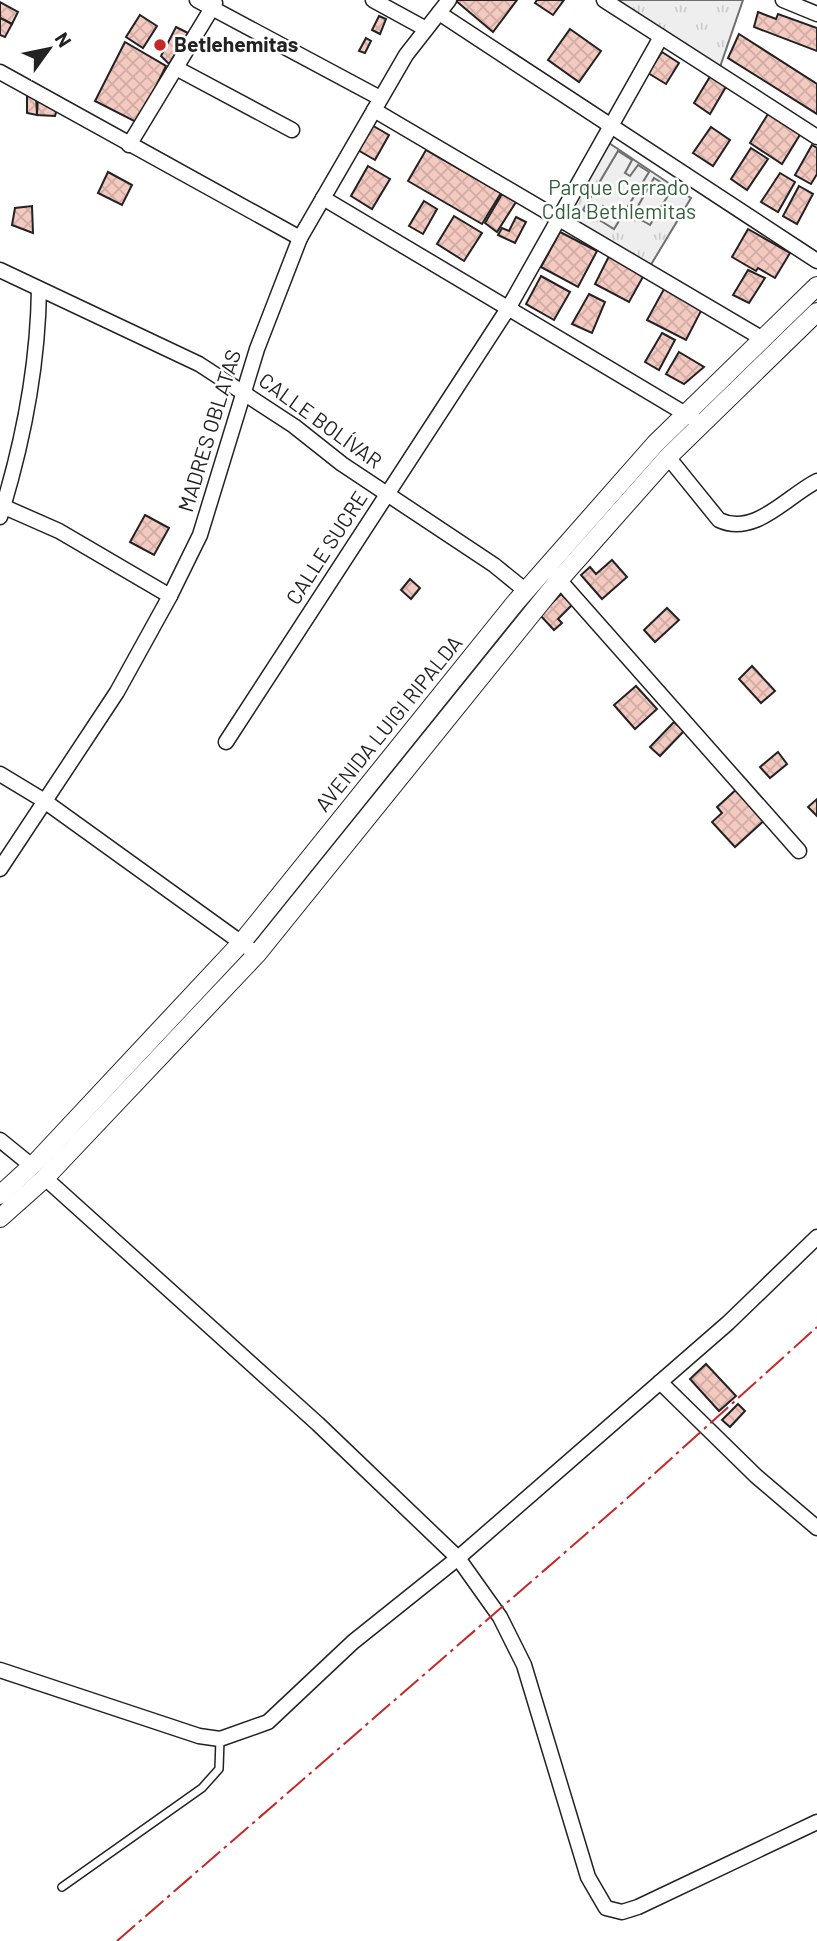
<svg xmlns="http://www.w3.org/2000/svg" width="817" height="1941" viewBox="0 0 817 1941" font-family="Barlow,sans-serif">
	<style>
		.park { fill: url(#park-tufts); stroke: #6f6f6f; stroke-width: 2 }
		.pitch { fill: #eee; stroke: #6f6f6f; stroke-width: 2 }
		.building { fill: url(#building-cross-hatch); stroke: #222; stroke-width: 2 }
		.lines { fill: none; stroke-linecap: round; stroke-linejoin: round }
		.service-casing { stroke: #222; stroke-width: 10 }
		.minor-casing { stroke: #222; stroke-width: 17 }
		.tertiary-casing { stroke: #222; stroke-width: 20 }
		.service { stroke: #fff; stroke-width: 7 }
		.minor { stroke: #fff; stroke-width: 14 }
		.tertiary { stroke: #fff; stroke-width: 18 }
		.power { stroke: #c62828; stroke-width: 2; stroke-dasharray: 24 5 3.5 5; stroke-linecap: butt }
		.poi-dot { fill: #c62828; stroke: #fff; stroke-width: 2.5 }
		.labels { text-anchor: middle; stroke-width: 5; stroke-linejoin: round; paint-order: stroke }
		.poi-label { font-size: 21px; font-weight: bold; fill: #222; stroke: #fff; text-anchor: start }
		.park-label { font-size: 21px; fill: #2f5e38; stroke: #fff }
		.street-label { font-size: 21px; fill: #222; stroke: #fff }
	</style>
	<defs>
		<pattern id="park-tufts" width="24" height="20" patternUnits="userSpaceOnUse" patternTransform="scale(1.75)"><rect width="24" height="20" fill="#eee"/><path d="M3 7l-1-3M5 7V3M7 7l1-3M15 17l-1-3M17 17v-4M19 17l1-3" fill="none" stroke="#ccc"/></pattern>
		<pattern id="building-cross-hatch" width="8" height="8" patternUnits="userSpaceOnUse" patternTransform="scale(1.75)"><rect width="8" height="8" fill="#f3c9c0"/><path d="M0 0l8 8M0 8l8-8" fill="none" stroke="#d0aca5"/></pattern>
	</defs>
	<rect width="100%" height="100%" fill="#fff"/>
	<g class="park">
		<polygon points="610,0 743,0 720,67"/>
		<polygon points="603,139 691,198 649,268 560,215"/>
	</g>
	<g class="pitch">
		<polygon points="618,151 632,160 625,173 630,176 638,165 649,172 614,229 601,221 608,209 603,206 596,218 583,210"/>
		<polygon points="654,178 672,189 650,225 633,215"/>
	</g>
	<g class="building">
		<polygon points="455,0 517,0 493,32"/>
		<polygon points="537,0 564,0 553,15 535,3"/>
		<polygon points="0,2 18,12 12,24 0,18"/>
		<polygon points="758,12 776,19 778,14 817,28 817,51 754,27"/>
		<polygon points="140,15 157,26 143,48 126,37"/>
		<polygon points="379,16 386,19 380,34 372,30"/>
		<polygon points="0,18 12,24 5,37 0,35"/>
		<polygon points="176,27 188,33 169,64 161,56"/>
		<polygon points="570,29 601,51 579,82 548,60"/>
		<polygon points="739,34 817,84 817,114 728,58"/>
		<polygon points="366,38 371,41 365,53 359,51"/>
		<polygon points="125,42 166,66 138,123 95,101"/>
		<polygon points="662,52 679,63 666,84 648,73"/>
		<polygon points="711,75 727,85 710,114 694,103"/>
		<polygon points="27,89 36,93 37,115 27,113"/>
		<polygon points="38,95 58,106 55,116 37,115"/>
		<polygon points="768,114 801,133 782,164 750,143"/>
		<polygon points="370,124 389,135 375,160 356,149"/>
		<polygon points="711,127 730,140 713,166 693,153"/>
		<polygon points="812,145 817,148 817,174 811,184 795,175"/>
		<polygon points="751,148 768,159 747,190 731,179"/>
		<polygon points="426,150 501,193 482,224 408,181"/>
		<polygon points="368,166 390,179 372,209 351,196"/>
		<polygon points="108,172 132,185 122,205 98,193"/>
		<polygon points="780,173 795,182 778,212 761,202"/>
		<polygon points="799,186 813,194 797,224 783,216"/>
		<polygon points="502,194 516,202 497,232 485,223"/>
		<polygon points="424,201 437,209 423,234 409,226"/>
		<polygon points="32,206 33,233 12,225 15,208"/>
		<polygon points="454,216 482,233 464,261 437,244"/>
		<polygon points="516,217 526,222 515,243 498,235 502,228 509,231"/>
		<polygon points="748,229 790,253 775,278 758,268 756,271 732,257"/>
		<polygon points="560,232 597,251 578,287 541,267"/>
		<polygon points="609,256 644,275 629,302 595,284"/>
		<polygon points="748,270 765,278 749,303 733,295"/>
		<polygon points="541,276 570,292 554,320 526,304"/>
		<polygon points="664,289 702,309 686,340 647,320"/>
		<polygon points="589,294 605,302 592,333 572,324"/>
		<polygon points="662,333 675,340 659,370 645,362"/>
		<polygon points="679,352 704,367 684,384 666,374"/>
		<polygon points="145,515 169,528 154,555 130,542"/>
		<polygon points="612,560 627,577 602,599 581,575 590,567 596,574"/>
		<polygon points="410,579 420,588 411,599 401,590"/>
		<polygon points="561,594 572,605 558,619 562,623 554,630 540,615"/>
		<polygon points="667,608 679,620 655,642 644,630"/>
		<polygon points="752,666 775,691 761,703 739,679"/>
		<polygon points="636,686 657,709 635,729 614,705"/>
		<polygon points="674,722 684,731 660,756 650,747"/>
		<polygon points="778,752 787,764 770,778 760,767"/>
		<polygon points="740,786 768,817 735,847 712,822 722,813 717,807"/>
		<polygon points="817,799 817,816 808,807"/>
		<polygon points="706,1364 736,1396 719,1411 690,1379"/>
		<polygon points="738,1404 745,1411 730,1427 722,1420"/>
	</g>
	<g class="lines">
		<g class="service-casing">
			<polyline id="service" points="62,1887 202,1788 219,1769 220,1739"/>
		</g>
		<g class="minor-casing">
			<g id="minor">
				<polyline points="197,0 380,98"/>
				<polyline points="373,0 426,29"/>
				<polyline points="604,0 817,137"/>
				<polyline points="783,0 817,14"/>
				<polyline points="439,13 817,261"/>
				<polyline points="176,68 292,130"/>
				<polyline points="0,72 300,238"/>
				<polyline points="374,110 763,339"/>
				<polyline points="129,145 215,3"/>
				<polyline points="323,198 694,419"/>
				<polyline points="0,270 199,364 294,426 342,464 494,565 526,591"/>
				<path d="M668 457 719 520C755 537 787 496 817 481"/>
				<polyline points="0,505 59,531 170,596"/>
				<path d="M0 517C23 443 38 367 39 289"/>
				<polyline points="553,573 799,851"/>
				<polyline points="226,742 509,307 661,37"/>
				<polyline points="0,774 43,800 257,954"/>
				<polyline points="0,869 117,692 170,596 200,535 257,349 300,238 406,55 449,0"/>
				<polyline points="0,1140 32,1166"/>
				<polyline points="45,1178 318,1424 458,1558 500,1617 524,1665 588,1877 606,1908 622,1912 638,1907 817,1822"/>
				<polyline points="660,1382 756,1476 817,1528"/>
				<polyline points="0,1670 199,1736 220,1739 268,1722 353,1642 458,1558 728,1323 817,1237"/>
			</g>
		</g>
		<g class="tertiary-casing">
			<g id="tertiary">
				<polyline points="0,1195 38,1160 242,942 515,603 655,444 817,286"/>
				<polyline points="0,1218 45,1178 257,954 559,580 668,457 817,312"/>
			</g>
		</g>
		<use href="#service" class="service"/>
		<use href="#minor" class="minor"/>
		<use href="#tertiary" class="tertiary"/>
		<polyline class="power" points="117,1941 623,1502 817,1327"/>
	</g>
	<circle class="poi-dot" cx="160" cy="45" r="7"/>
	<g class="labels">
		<g class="poi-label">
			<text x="174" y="52">Betlehemitas</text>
		</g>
		<g class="park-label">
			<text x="619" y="195">Parque Cerrado<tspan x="619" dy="24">Cdla Bethlemitas</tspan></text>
		</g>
		<g class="street-label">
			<text transform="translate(320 421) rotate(36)" y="7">CALLE BOLÍVAR</text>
			<text transform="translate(210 431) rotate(-73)" y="7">MADRES OBLATAS</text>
			<text transform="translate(327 548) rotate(-57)" y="7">CALLE SUCRE</text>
			<text transform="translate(389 724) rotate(-51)" y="7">AVENIDA LUIGI RIPALDA</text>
		</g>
	</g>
	<g transform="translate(49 49) rotate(57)" stroke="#ffffff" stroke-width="5" paint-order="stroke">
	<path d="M0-5L12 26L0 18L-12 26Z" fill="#222222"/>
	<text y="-10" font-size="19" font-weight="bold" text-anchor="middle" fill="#222222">N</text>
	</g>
</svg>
